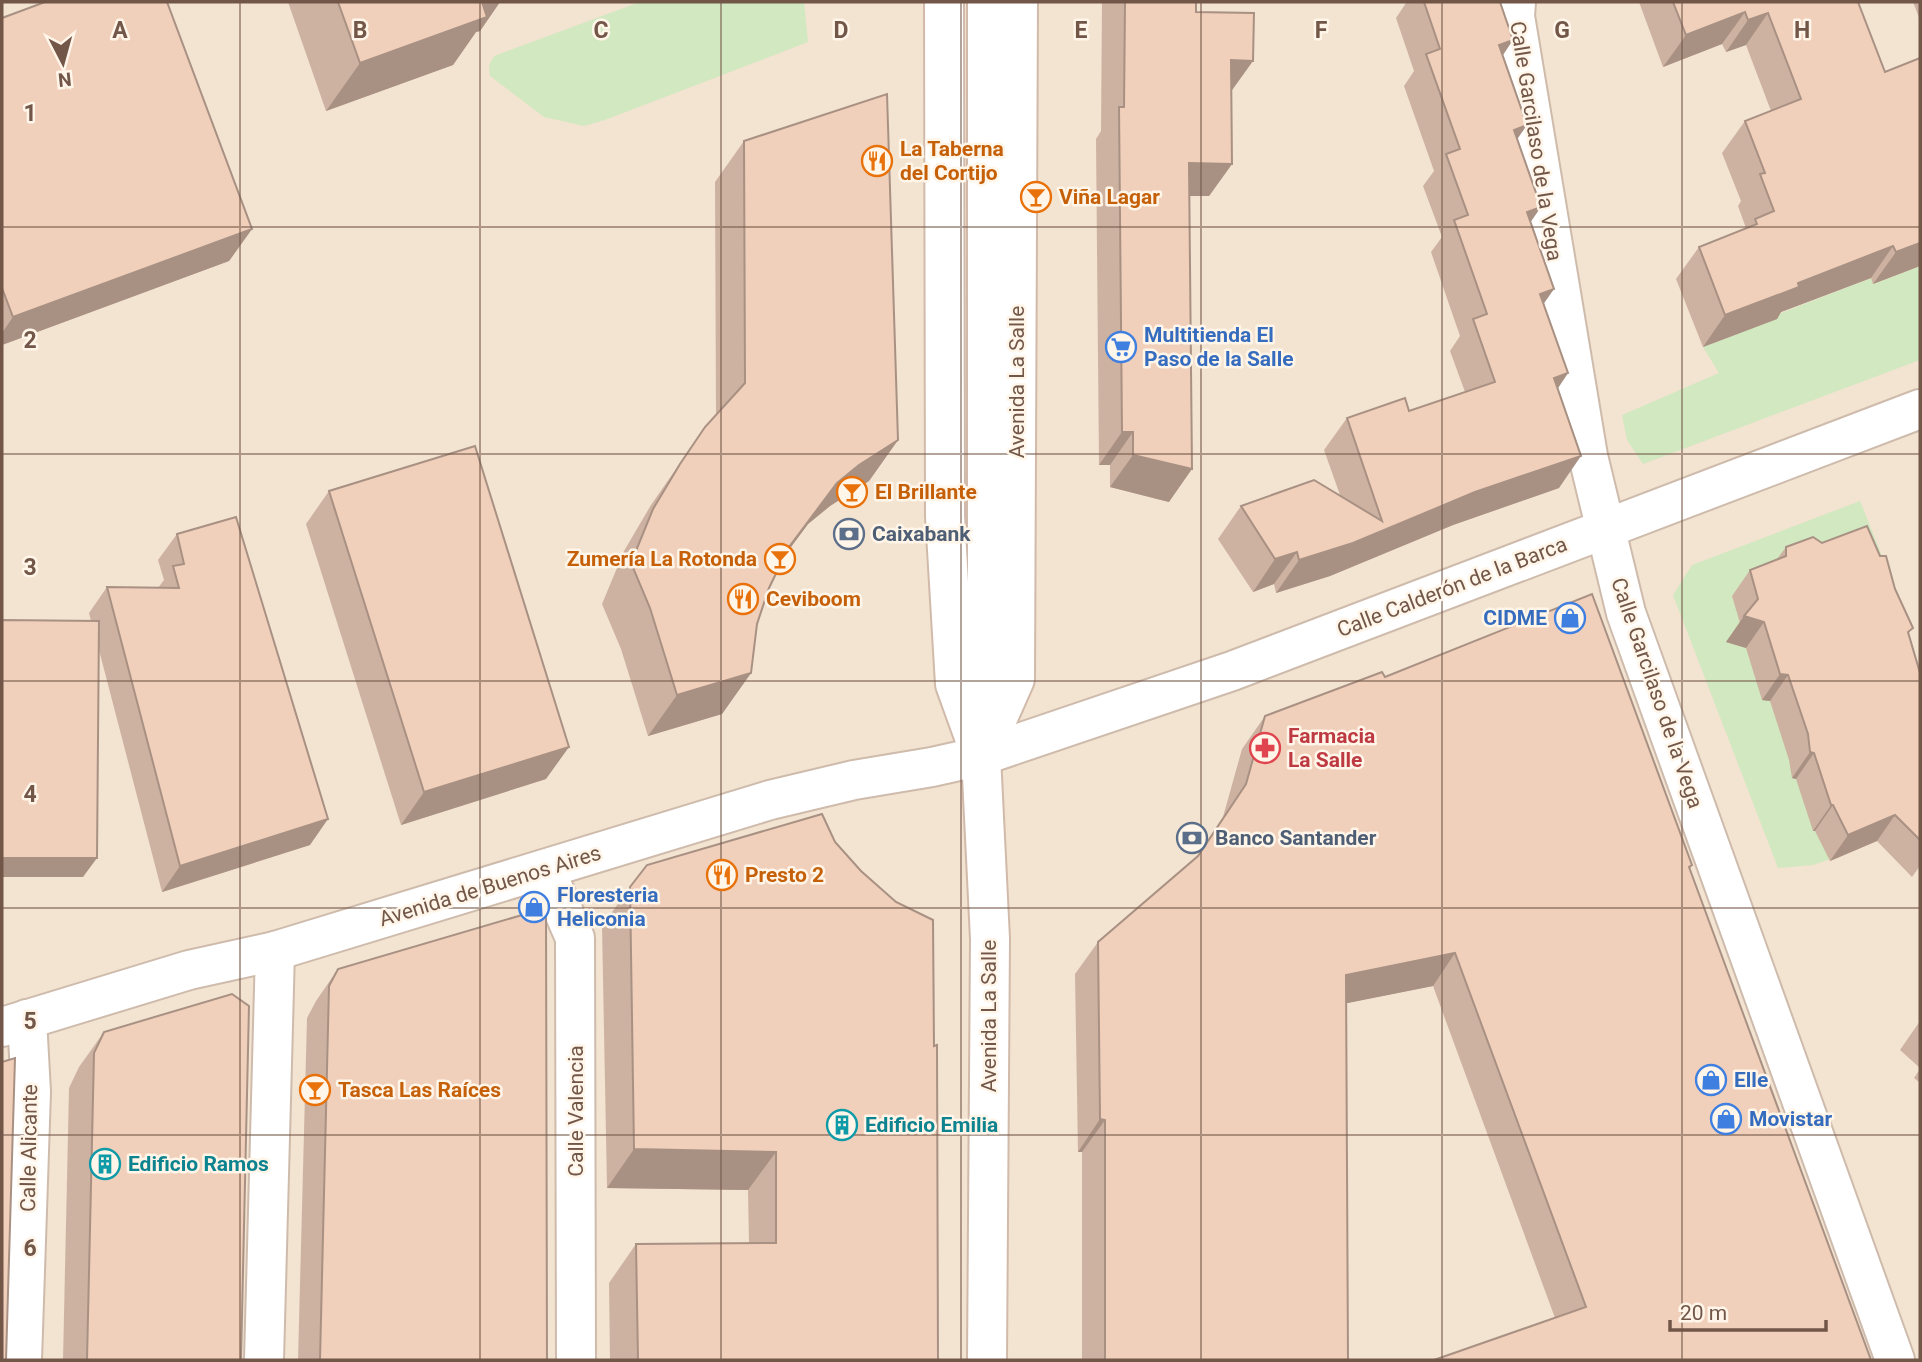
<svg xmlns="http://www.w3.org/2000/svg" width="1922" height="1362" viewBox="0 0 1922 1362" font-family="Roboto,sans-serif">
	<style>
		.residential { fill: #f3e3d1 }
		.green { fill: #d2e8c1 }
		.lines { fill: none; stroke-linecap: round; stroke-linejoin: round }
		.minor-casing { stroke: #cebbac; stroke-width: 42 }
		.secondary-casing { stroke: #d1baaa; stroke-width: 42 }
		.minor { stroke: #fff; stroke-width: 38 }
		.secondary { stroke: #fff; stroke-width: 38 }
		.wall { fill: #ceb2a1 }
		.shaded-wall { fill: #a89183 }
		.building { fill: #f0cfbb; stroke: #a89183; stroke-width: 2 }
		.grid { fill: none; stroke: #725749; stroke-width: 2; stroke-opacity: 0.55 }
		.labels { text-anchor: middle; stroke-width: 5; stroke-linejoin: round; paint-order: stroke }
		.street-label { font-size: 21px; fill: #725749; stroke: #fff5e8 }
		.food-label { font-size: 21px; font-weight: bold; fill: #c56008; stroke: #fff5e8; text-anchor: start }
		.shop-label { font-size: 21px; font-weight: bold; fill: #366cbe; stroke: #fff5e8; text-anchor: start }
		.service-label { font-size: 21px; font-weight: bold; fill: #4e5e75; stroke: #fff5e8; text-anchor: start }
		.health-label { font-size: 21px; font-weight: bold; fill: #be3a42; stroke: #fff5e8; text-anchor: start }
		.culture-label { font-size: 21px; font-weight: bold; fill: #0d838f; stroke: #fff5e8; text-anchor: start }
		.grid-label { font-size: 23px; text-anchor: middle; font-weight: bold; fill: #725749; stroke: #fff5e8; stroke-width: 5; stroke-linejoin: round; paint-order: stroke }
	</style>
	<rect width="100%" height="100%" fill="#fbf1e2"/>
	<rect class="residential" x="2" y="2" width="1918" height="1358"/>
	<g class="green">
		<polygon points="640,2 804,2 808,42 605,120 584,126 544,117 490,76 489,65 494,56"/>
		<polygon points="1920,266 1920,360 1643,464 1627,440 1622,415 1719,373 1703,347 1776,315 1871,278 1874,284"/>
		<polygon points="1860,501 1902,605 1842,855 1813,865 1778,868 1673,595 1692,565"/>
	</g>
	<g class="lines">
		<g class="minor-casing">
			<g id="minor">
				<polyline points="1516,2 1515,16 1588,456 1626,613 1895,1360"/>
				<polyline points="545,869 575,938 576,1360"/>
				<polyline points="2,1027 189,970 275,951 770,800 854,780 932,767 981,756 1232,671 1920,409"/>
				<polyline points="22,1360 31,1092 27,1019"/>
				<polyline points="264,1360 275,951"/>
			</g>
		</g>
		<g class="secondary-casing">
			<g id="secondary">
				<polyline points="944,2 945,516 955,684 981,756 990,939 987,1360"/>
				<polyline points="987,695 987,2"/>
				<polyline points="981,756 1015,679 1018,2"/>
			</g>
		</g>
		<use href="#minor" class="minor"/>
		<use href="#secondary" class="secondary"/>
	</g>
	<g class="wall">
		<polygon points="288,2 500,2 480,31 476,32 453,65 326,111"/>
		<polygon points="1102,2 1196,2 1196,12 1231,92 1232,164 1209,196 1189,196 1169,502 1110,487 1110,465 1099,465 1096,139 1101,131"/>
		<polygon points="1406,2 1500,2 1502,56 1517,139 1541,207 1530,222 1544,304 1568,373 1558,388 1559,488 1453,525 1330,576 1276,593 1274,584 1253,592 1218,539 1241,506 1340,495 1324,450 1347,418 1409,411 1465,392 1450,351 1460,336 1431,252 1442,237 1423,186 1434,171 1404,86 1414,71 1396,18 1406,3"/>
		<polygon points="1639,2 1858,2 1920,266 1873,284 1871,278 1781,312 1777,319 1703,347 1676,279 1699,247 1746,228 1738,206 1741,201 1722,153 1745,121 1771,111 1746,45 1726,52 1722,44 1663,67"/>
		<polygon points="1913,2 1920,2 1920,20"/>
		<polygon points="2,18 252,229 229,261 2,345"/>
		<polygon points="744,141 898,440 869,481 830,506 808,524 785,555 769,588 757,624 751,673 722,714 648,736 621,649 602,604 624,551 651,505 705,427 716,415 715,182"/>
		<polygon points="329,491 546,779 401,825 306,524"/>
		<polygon points="177,534 310,845 162,892 99,650 83,877 91,621 89,613 107,587 158,588 164,580 158,560"/>
		<polygon points="1786,547 1895,589 1920,673 1920,866 1912,877 1877,841 1830,861 1815,831 1813,831 1796,779 1792,778 1789,760 1770,701 1762,700 1746,648 1726,642 1740,623 1732,596 1750,570 1777,559"/>
		<polygon points="1385,677 1692,865 1690,869 1871,1360 1555,1318 1433,986 1346,1003 1348,1360 1082,1360 1082,1152 1078,1152 1075,974 1098,942 1196,858 1223,817 1242,749 1265,716"/>
		<polygon points="630,887 934,1046 938,1360 610,1360 609,1283 636,1244 749,1243 748,1190 607,1188 602,926"/>
		<polygon points="338,969 547,1360 298,1360 307,1018 316,1001"/>
		<polygon points="1920,1021 1920,1068 1900,1050"/>
		<polygon points="104,1032 241,1360 63,1360 69,1088 79,1067"/>
		<polygon points="1920,1069 1920,1083 1914,1078"/>
	</g>
	<g class="shaded-wall">
		<polygon points="474,2 500,2 480,31 476,32 453,65 326,111 360,63"/>
		<polygon points="1745,12 1722,44 1663,67 1686,35"/>
		<polygon points="1768,13 1746,45 1726,52 1748,20"/>
		<polygon points="1513,40 1491,73 1499,45"/>
		<polygon points="1231,60 1253,61 1230,93"/>
		<polygon points="1527,125 1504,158 1514,130"/>
		<polygon points="1189,163 1232,164 1209,196 1166,196"/>
		<polygon points="1541,207 1518,240 1527,212"/>
		<polygon points="252,229 229,261 2,345 2,333 13,317"/>
		<polygon points="1920,243 1920,266 1873,284 1896,252"/>
		<polygon points="1893,246 1871,278 1781,312 1777,319 1703,347 1725,315 1798,283"/>
		<polygon points="1554,289 1531,322 1540,294"/>
		<polygon points="1568,373 1546,406 1554,378"/>
		<polygon points="1122,432 1133,432 1110,465 1099,465"/>
		<polygon points="898,440 869,481 830,506 808,524 760,589 789,547 837,483 859,465"/>
		<polygon points="1133,455 1192,469 1169,502 1110,487"/>
		<polygon points="1581,456 1559,488 1453,525 1330,576 1276,593 1299,560 1475,492"/>
		<polygon points="1297,552 1274,584 1253,592 1275,559"/>
		<polygon points="1744,616 1764,622 1746,648 1726,642"/>
		<polygon points="751,673 722,714 648,736 677,695"/>
		<polygon points="1780,674 1788,675 1770,701 1762,700"/>
		<polygon points="569,747 546,779 401,825 424,792"/>
		<polygon points="1810,752 1814,753 1796,779 1792,778"/>
		<polygon points="1831,805 1833,805 1815,831 1813,831"/>
		<polygon points="1895,815 1877,841 1830,861 1848,835"/>
		<polygon points="328,819 310,845 162,892 180,866"/>
		<polygon points="2,858 97,858 83,877 2,877"/>
		<polygon points="1455,953 1433,986 1323,1008 1346,975"/>
		<polygon points="1100,1119 1105,1120 1082,1152 1078,1152"/>
		<polygon points="634,1149 776,1152 748,1190 607,1188"/>
	</g>
	<g class="building">
		<polygon points="45,2 167,2 252,229 13,317 2,288 2,18"/>
		<polygon points="338,2 482,2 487,17 360,63"/>
		<polygon points="1125,2 1196,2 1196,12 1254,13 1253,61 1231,60 1232,164 1189,163 1192,469 1133,455 1133,432 1122,432 1119,107 1124,107"/>
		<polygon points="1424,2 1500,2 1513,40 1499,45 1527,125 1514,130 1541,207 1527,212 1554,289 1540,294 1568,373 1554,378 1581,456 1475,492 1353,543 1299,560 1297,552 1275,559 1241,506 1314,480 1382,521 1347,418 1405,398 1409,411 1495,382 1473,319 1487,314 1454,220 1468,215 1446,154 1460,149 1426,54 1440,49"/>
		<polygon points="1673,2 1858,2 1885,72 1920,58 1920,243 1896,252 1893,246 1798,283 1799,287 1725,315 1699,247 1757,224 1755,219 1774,211 1760,174 1765,173 1745,121 1801,99 1768,13 1748,20 1745,12 1686,35"/>
		<polygon points="887,94 898,440 859,465 837,483 789,547 769,588 757,624 751,673 677,695 650,608 631,563 653,509 680,464 705,427 745,383 744,141"/>
		<polygon points="475,446 569,747 424,792 329,491"/>
		<polygon points="236,517 328,819 180,866 107,587 179,588 173,566 184,564 177,534"/>
		<polygon points="1867,526 1880,556 1886,556 1895,589 1913,628 1908,632 1920,673 1920,840 1895,815 1848,835 1833,805 1831,805 1814,753 1810,752 1808,734 1788,675 1780,674 1764,622 1744,616 1758,599 1750,570 1786,556 1786,547 1813,537 1822,543"/>
		<polygon points="1592,594 1692,865 1689,867 1871,1360 1434,1360 1586,1307 1455,953 1346,975 1348,1360 1105,1360 1105,1120 1100,1119 1098,942 1198,856 1246,784 1265,716 1382,672 1385,677"/>
		<polygon points="2,620 99,621 97,858 2,858"/>
		<polygon points="822,814 835,842 861,871 896,902 933,920 934,1046 937,1045 938,1360 638,1360 636,1244 776,1243 776,1152 634,1149 630,887 647,865"/>
		<polygon points="546,908 547,1360 320,1360 329,986 338,969"/>
		<polygon points="232,994 249,1006 241,1360 87,1360 94,1053 104,1032"/>
		<polygon points="15,1058 6,1360 2,1360 2,1062"/>
	</g>
	<path class="grid" d="M240 2V1360M480 2V1360M721 2V1360M961 2V1360M1201 2V1360M1442 2V1360M1682 2V1360M2 227H1920M2 454H1920M2 681H1920M2 908H1920M2 1135H1920"/>
	<defs>
		<g id="restaurant-ring" transform="scale(1.575)"><circle r="9.5" fill="#fff5e8" stroke="#e8710a" stroke-width="1.5"/><path d="M-5-6h1v4h1v-4h1v4h1v-4h1v5L-1.5 .5V6h-2V.5L-5-1ZM5-6V6H3V1.5H1.5Q1.5-4 5-6Z" fill="#e8710a"/></g>
		<g id="bar-ring" transform="scale(1.575)"><circle r="9.5" fill="#fff5e8" stroke="#e8710a" stroke-width="1.5"/><path d="M-6-5H6L.8 .8V4.5H3.5V6h-7V4.5H-.8V.8Z" fill="#e8710a"/></g>
		<g id="supermarket-ring" transform="scale(1.575)"><circle r="9.5" fill="#fff5e8" stroke="#3f7fe0" stroke-width="1.5"/><path d="M-6-5.5h2.5l.6 2H6L4.5 2H-2.5L-4.4-4H-6ZM-1.5 3.2a1.3 1.3 0 1 0 .1 0ZM3 3.2a1.3 1.3 0 1 0 .1 0Z" fill="#3f7fe0"/></g>
		<g id="bank-ring" transform="scale(1.575)"><circle r="9.5" fill="#fff5e8" stroke="#5c6f8a" stroke-width="1.5"/><path d="M-6-4H6V4H-6ZM0-2.3a2.3 2.3 0 1 0 0 4.6a2.3 2.3 0 1 0 0-4.6Z" fill="#5c6f8a"/></g>
		<g id="shop-ring" transform="scale(1.575)"><circle r="9.5" fill="#fff5e8" stroke="#3f7fe0" stroke-width="1.5"/><path d="M-5-2.5h2.3a2.7 3.5 0 0 1 5.4 0H5L5.5 6h-11ZM-1.5-2.5h3a1.5 2.3 0 0 0-3 0Z" fill="#3f7fe0"/></g>
		<g id="pharmacy-ring" transform="scale(1.575)"><circle r="9.5" fill="#fff5e8" stroke="#e0444e" stroke-width="1.5"/><path d="M-2-6h4v4h4v4h-4v4h-4v-4h-4v-4h4Z" fill="#e0444e"/></g>
		<g id="building-ring" transform="scale(1.575)"><circle r="9.5" fill="#fff5e8" stroke="#0f9aa8" stroke-width="1.5"/><path d="M-4-6H4V6H1V3H-1V6H-4ZM-2.5-4.3h1.7v1.8h-1.7ZM.8-4.3h1.7v1.8H.8ZM-2.5-1h1.7V.8h-1.7ZM.8-1h1.7V.8H.8Z" fill="#0f9aa8"/></g>
	</defs>
	<g fill-rule="evenodd">
		<use href="#restaurant-ring" x="877" y="161"/>
		<use href="#bar-ring" x="1036" y="197"/>
		<use href="#supermarket-ring" x="1121" y="347"/>
		<use href="#bar-ring" x="852" y="492"/>
		<use href="#bank-ring" x="849" y="534"/>
		<use href="#bar-ring" x="780" y="559"/>
		<use href="#restaurant-ring" x="743" y="599"/>
		<use href="#shop-ring" x="1570" y="618"/>
		<use href="#pharmacy-ring" x="1265" y="748"/>
		<use href="#bank-ring" x="1192" y="838"/>
		<use href="#restaurant-ring" x="722" y="875"/>
		<use href="#shop-ring" x="534" y="907"/>
		<use href="#shop-ring" x="1711" y="1080"/>
		<use href="#bar-ring" x="315" y="1090"/>
		<use href="#shop-ring" x="1726" y="1119"/>
		<use href="#building-ring" x="842" y="1125"/>
		<use href="#building-ring" x="105" y="1164"/>
	</g>
	<g class="labels">
		<g class="street-label">
			<text transform="translate(1536 141) rotate(81)" y="7">Calle Garcilaso de la Vega</text>
			<text transform="translate(1017 382) rotate(-90)" y="7">Avenida La Salle</text>
			<text transform="translate(1452 587) rotate(-21)" y="7">Calle Calderón de la Barca</text>
			<text transform="translate(1657 693) rotate(71)" y="7">Calle Garcilaso de la Vega</text>
			<text transform="translate(490 886) rotate(-17)" y="7">Avenida de Buenos Aires</text>
			<text transform="translate(989 1016) rotate(-90)" y="7">Avenida La Salle</text>
			<text transform="translate(576 1111) rotate(-90)" y="7">Calle Valencia</text>
			<text transform="translate(29 1148) rotate(-89)" y="7">Calle Alicante</text>
		</g>
		<g class="food-label">
			<text x="900" y="156">La Taberna<tspan x="900" dy="24">del Cortijo</tspan></text>
			<text x="1059" y="204">Viña Lagar</text>
			<text x="875" y="499">El Brillante</text>
			<text x="757" y="566" text-anchor="end">Zumería La Rotonda</text>
			<text x="766" y="606">Ceviboom</text>
			<text x="745" y="882">Presto 2</text>
			<text x="338" y="1097">Tasca Las Raíces</text>
		</g>
		<g class="shop-label">
			<text x="1144" y="342">Multitienda El<tspan x="1144" dy="24">Paso de la Salle</tspan></text>
			<text x="1547" y="625" text-anchor="end">CIDME</text>
			<text x="557" y="902">Floresteria<tspan x="557" dy="24">Heliconia</tspan></text>
			<text x="1734" y="1087">Elle</text>
			<text x="1749" y="1126">Movistar</text>
		</g>
		<g class="service-label">
			<text x="872" y="541">Caixabank</text>
			<text x="1215" y="845">Banco Santander</text>
		</g>
		<g class="health-label">
			<text x="1288" y="743">Farmacia<tspan x="1288" dy="24">La Salle</tspan></text>
		</g>
		<g class="culture-label">
			<text x="865" y="1132">Edificio Emilia</text>
			<text x="128" y="1171">Edificio Ramos</text>
		</g>
	</g>
	<g class="grid-label">
		<text x="120" y="38">A</text>
		<text x="360" y="38">B</text>
		<text x="601" y="38">C</text>
		<text x="841" y="38">D</text>
		<text x="1081" y="38">E</text>
		<text x="1321" y="38">F</text>
		<text x="1562" y="38">G</text>
		<text x="1802" y="38">H</text>
		<text x="30" y="121">1</text>
		<text x="30" y="348">2</text>
		<text x="30" y="575">3</text>
		<text x="30" y="802">4</text>
		<text x="30" y="1029">5</text>
		<text x="30" y="1256">6</text>
	</g>
	<rect width="1922" height="1362" fill="none" stroke="#725749" stroke-width="7"/>
	<g transform="translate(63 63) rotate(174)" stroke="#fff5e8" stroke-width="5" paint-order="stroke">
	<path d="M0-5L12 26L0 18L-12 26Z" fill="#725749"/>
	<text y="-10" font-size="19" font-weight="bold" text-anchor="middle" fill="#725749">N</text>
	</g>
	<path d="M1670 1320v10h156v-10" fill="none" stroke="#725749" stroke-width="3.5"/>
	<text x="1680" y="1320" font-size="21" fill="#725749" stroke="#fff5e8" stroke-width="5" paint-order="stroke">20 m</text>
</svg>
